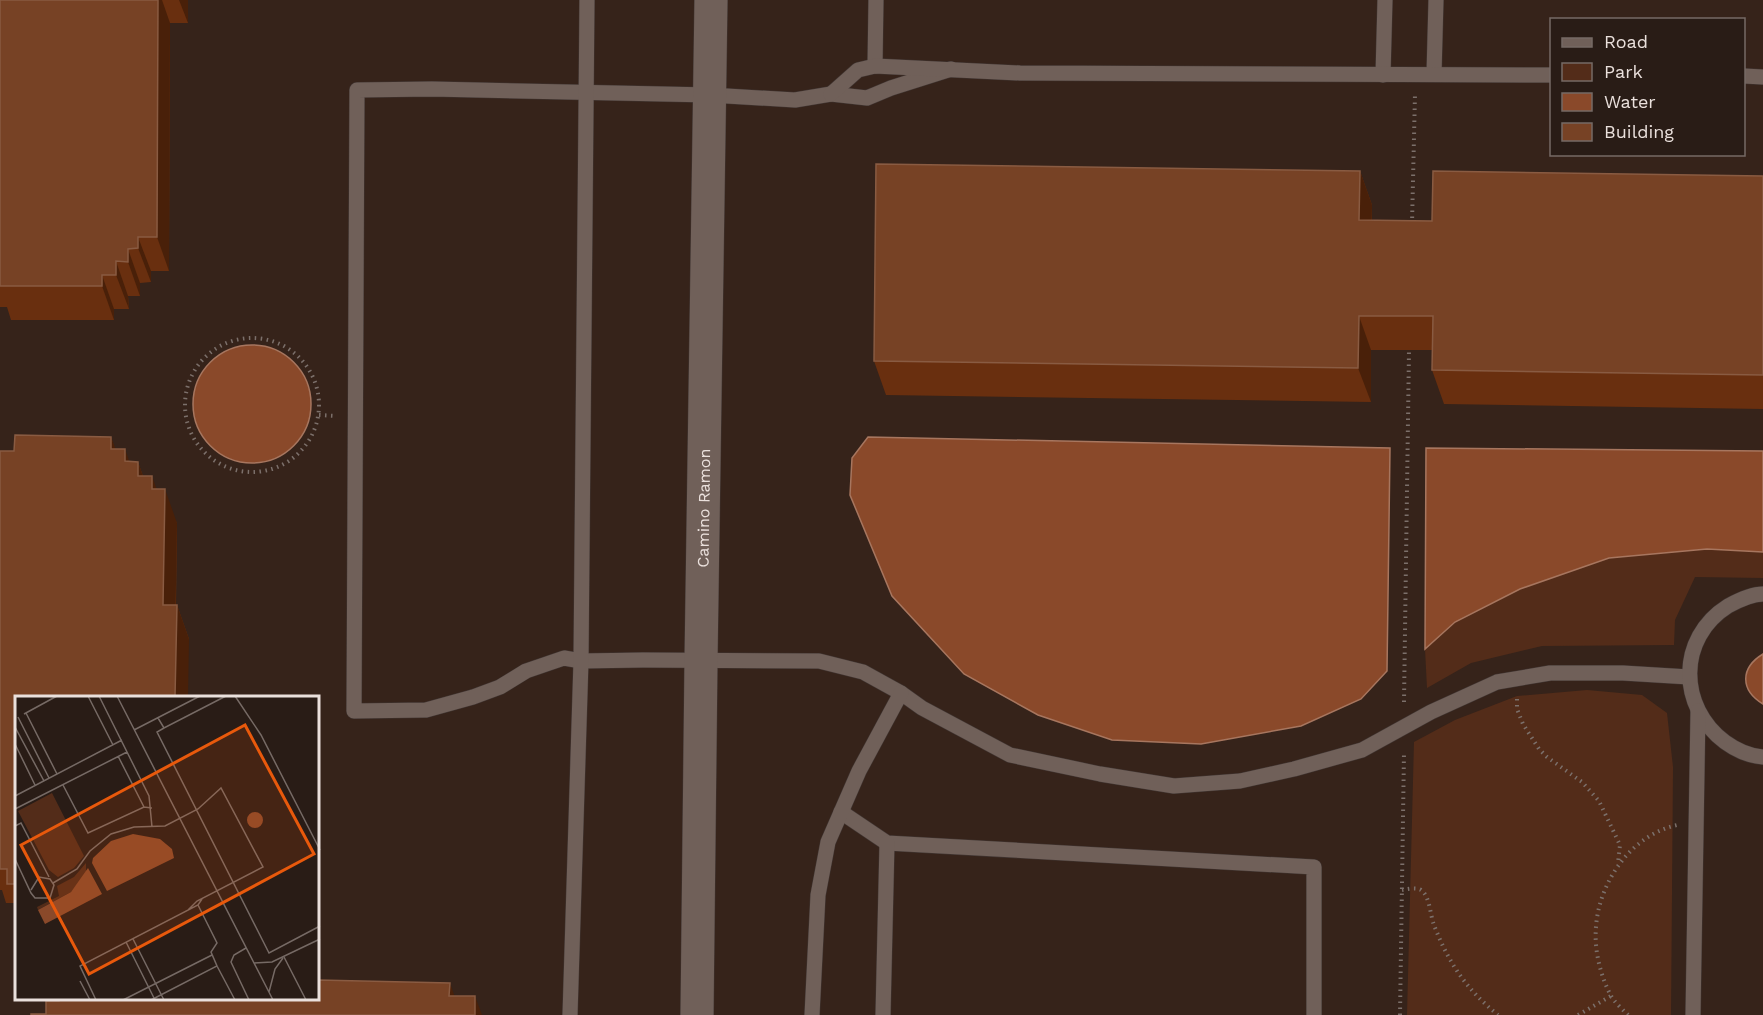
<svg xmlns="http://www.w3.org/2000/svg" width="1763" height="1015" viewBox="0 0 1763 1015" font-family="'Work Sans',sans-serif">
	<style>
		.built { fill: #36231a; fill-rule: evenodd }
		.green { fill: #532c19 }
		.water { fill: #8a492a; stroke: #a7765f; stroke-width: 1.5 }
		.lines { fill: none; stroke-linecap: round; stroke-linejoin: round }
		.lane-casing { stroke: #413633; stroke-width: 16 }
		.secondary-casing { stroke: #413633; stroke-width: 34 }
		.path { stroke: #7c706b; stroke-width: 4; stroke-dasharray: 1.5 4.5; stroke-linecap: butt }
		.lane { stroke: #706059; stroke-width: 15 }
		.secondary { stroke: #706059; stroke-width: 33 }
		.wall { fill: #692f0f }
		.shaded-wall { fill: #492009 }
		.building { fill: #774225; stroke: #895b42; stroke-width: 1.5 }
		.labels { text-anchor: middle; stroke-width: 6; stroke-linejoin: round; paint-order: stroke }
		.street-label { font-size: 16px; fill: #eae0dc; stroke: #291c16 }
		.inset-road { fill: none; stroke: #766a65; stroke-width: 1.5 }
		.view { fill: #e8590c; fill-opacity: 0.15; stroke: #e8590c; stroke-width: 3 }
		.inset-edge { fill: none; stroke: #eae0dc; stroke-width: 3 }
	</style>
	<rect width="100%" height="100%" fill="#291c16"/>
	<path class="built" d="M0 0H1763V1015H0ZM1552 20H1744V154H1552ZM16 697H318V998H16Z"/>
	<g class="green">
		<polygon points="1707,549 1763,552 1763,578 1695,577 1675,620 1674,645 1542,646 1471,663 1427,688 1425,649 1455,622 1520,589 1609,558"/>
		<polygon points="1587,690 1642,695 1667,713 1673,767 1671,1015 1407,1015 1414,742 1455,720 1517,696"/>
	</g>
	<g class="water">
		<circle cx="252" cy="404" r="59"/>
		<polygon points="868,437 1390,448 1387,671 1361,699 1301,726 1201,744 1112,740 1038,715 964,674 892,596 850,495 852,458"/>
		<polygon points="1426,448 1763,451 1763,552 1707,549 1609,558 1520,589 1455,622 1425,649"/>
		<path d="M1763 654V704C1740 690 1740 668 1763 654Z"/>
	</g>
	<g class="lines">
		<g class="lane-casing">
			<g id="lane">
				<polyline points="875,66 876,0"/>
				<polyline points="951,69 891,88 867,98 831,94 795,100 710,95 432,89 357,90 354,711 426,710 473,697 500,687 526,671 564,658 581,661 643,660 819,661 863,672 901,693 922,708 1010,755 1100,774 1174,786 1240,781 1294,769 1362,750 1431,712 1497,682 1550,673 1623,673 1689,677"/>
				<polyline points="1434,74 1436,0"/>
				<polyline points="1383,75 1385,0"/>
				<polyline points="1744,76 1763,77"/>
				<polyline points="831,94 858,70 875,66 1020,73 1552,75"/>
				<path d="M1763 594C1751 594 1739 600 1728 606 1677 638 1678 707 1725 742 1736 750 1749 756 1763 757"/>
				<polyline points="841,812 887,843 1314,867 1314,1015"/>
				<polyline points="570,1015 581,661 587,0"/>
				<polyline points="812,1015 818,895 828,842 859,771 901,693"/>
				<polyline points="883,1015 887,843"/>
				<polyline points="1693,1015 1698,711"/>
			</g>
		</g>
		<g class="secondary-casing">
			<g id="secondary">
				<path id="s1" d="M697 1015 701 661 711 0"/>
			</g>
		</g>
		<g class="path">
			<polyline points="1412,224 1415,94"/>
			<circle cx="252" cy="405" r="67"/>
			<polyline points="319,415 336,416"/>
			<polyline points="1517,699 1517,709 1523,724 1539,749 1547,757 1582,782 1599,801 1620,845 1618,863"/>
			<polyline points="1404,702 1409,350"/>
			<path d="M1402 890C1408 889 1416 887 1421 890 1430 896 1430 915 1434 925 1448 962 1466 989 1498 1015"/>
			<polyline points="1400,1015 1404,752"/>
			<polyline points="1578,1015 1611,996"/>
			<path d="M1628 1015C1622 1009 1614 1002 1610 994 1600 974 1594 949 1596 927 1599 882 1631 835 1677 825"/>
		</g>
		<use href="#lane" class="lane"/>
		<use href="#secondary" class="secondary"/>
	</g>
	<g class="wall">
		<polygon points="0,0 188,0 188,23 170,23 169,271 151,271 151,282 140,283 140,296 128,296 129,309 114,309 114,320 11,320 7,307 0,307"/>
		<polygon points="1360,171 1372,205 1372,220 1432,221 1763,176 1763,409 1444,404 1432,370 1432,350 1371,350 1371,402 886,395 874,361"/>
		<polygon points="111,437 115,449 129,461 138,462 143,476 157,489 177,523 176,605 177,605 189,639 16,697 16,910 14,903 6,903 2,890 0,890 0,451 14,451"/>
	</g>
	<g class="shaded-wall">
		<polygon points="158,0 162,0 170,23 169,271 157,237"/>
		<polygon points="179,0 188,0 188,23"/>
		<polygon points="1360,171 1372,205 1371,254 1359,220"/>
		<polygon points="138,237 151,271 151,282 138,248"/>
		<polygon points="128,249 140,283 140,296 128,262"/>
		<polygon points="116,261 128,296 129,309 116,275"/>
		<polygon points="102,275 114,309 114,320 102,286"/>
		<polygon points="1359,316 1371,350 1371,402 1358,368"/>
		<polygon points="111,437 124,471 111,449"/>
		<polygon points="125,449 137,483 125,461"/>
		<polygon points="138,462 150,496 138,476"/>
		<polygon points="152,476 164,510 165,489 177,523 175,639 163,605 152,489"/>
		<polygon points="177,605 189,639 188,697 175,697"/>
		<polygon points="450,983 461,1015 449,996"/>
		<polygon points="475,996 482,1015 475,1015"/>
	</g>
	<g class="building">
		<polygon points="0,0 158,0 157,237 138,237 138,248 128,249 128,262 116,261 116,275 102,275 102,286 0,286"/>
		<polygon points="876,164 1360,171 1359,220 1432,221 1433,171 1763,176 1763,375 1432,370 1433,316 1359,316 1358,368 874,361"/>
		<polygon points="15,435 111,437 111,449 125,449 125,461 138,462 138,476 152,476 152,489 165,489 163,605 177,605 175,697 16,697 16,884 7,884 7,869 0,869 0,451 14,451"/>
		<polygon points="318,980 450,983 449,996 475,996 475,1015 31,1015 31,1014 46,1014 46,1001 59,1001 59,999 318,999"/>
	</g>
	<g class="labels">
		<g class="street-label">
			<text dy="6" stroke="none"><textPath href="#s1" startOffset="507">Camino Ramon</textPath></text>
		</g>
	</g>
	<g transform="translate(15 696)">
		<rect width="304" height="304" fill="#291c16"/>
		<path d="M37 97 69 160 59 172 43 181 34 174 3 115ZM71 167V178L56 196 23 214 22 211 44 200 42 190 59 181Z" fill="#532c19"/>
		<path d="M232 124a8 8 0 1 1 16 0a8 8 0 1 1-16 0ZM118 138 145 143 157 153 159 162 92 195 77 167 78 162 96 145ZM73 172 87 198 30 228 23 214 56 196Z" fill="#8a492a"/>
		<path class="inset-road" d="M73 0 98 49M84 0 134 100 137 131M102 0 258 304M220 0 246 39 305 154M11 17 42 78M9 18 42 0M3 21 34 82M143 22 149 32 211 0M0 31 29 85M149 32 142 36 254 257 305 230M119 34 185 0M0 48 20 89M103 60 129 111M48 89 73 137 129 111 137 112M0 100 107 44M0 113 112 56M0 130 6 127 34 181M0 163 16 197 20 202H35L39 189 35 183 24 181 16 194M38 187 62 173 75 155 96 138 119 131 150 130 183 113 206 92 248 171 182 205 173 214M118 243 149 304M111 246 140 304M231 252 219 259 216 266 234 304M269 261 291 304M239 267 257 266 305 243M202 270 220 304M65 285 75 304M254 296 260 273 268 262M81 304 65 270 183 209 187 203M108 304 197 259M136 304 202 270 196 256 202 247 183 209"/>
		<path class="view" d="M230 29 299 158 74 278 6 149Z"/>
		<rect width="304" height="304" class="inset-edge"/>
	</g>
	<rect x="1550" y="18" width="195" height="138" fill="#291c16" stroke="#766a65" stroke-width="1.5"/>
	<rect x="1562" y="38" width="30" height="9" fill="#706059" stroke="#766a65" stroke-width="1.5"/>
	<text x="1604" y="48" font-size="18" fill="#eae0dc">Road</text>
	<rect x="1562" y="63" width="30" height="18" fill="#532c19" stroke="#766a65" stroke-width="1.5"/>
	<text x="1604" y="78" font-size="18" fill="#eae0dc">Park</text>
	<rect x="1562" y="93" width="30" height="18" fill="#8a492a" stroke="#766a65" stroke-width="1.5"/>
	<text x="1604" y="108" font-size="18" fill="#eae0dc">Water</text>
	<rect x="1562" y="123" width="30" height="18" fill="#774225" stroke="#766a65" stroke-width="1.5"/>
	<text x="1604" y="138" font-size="18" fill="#eae0dc">Building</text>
</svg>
